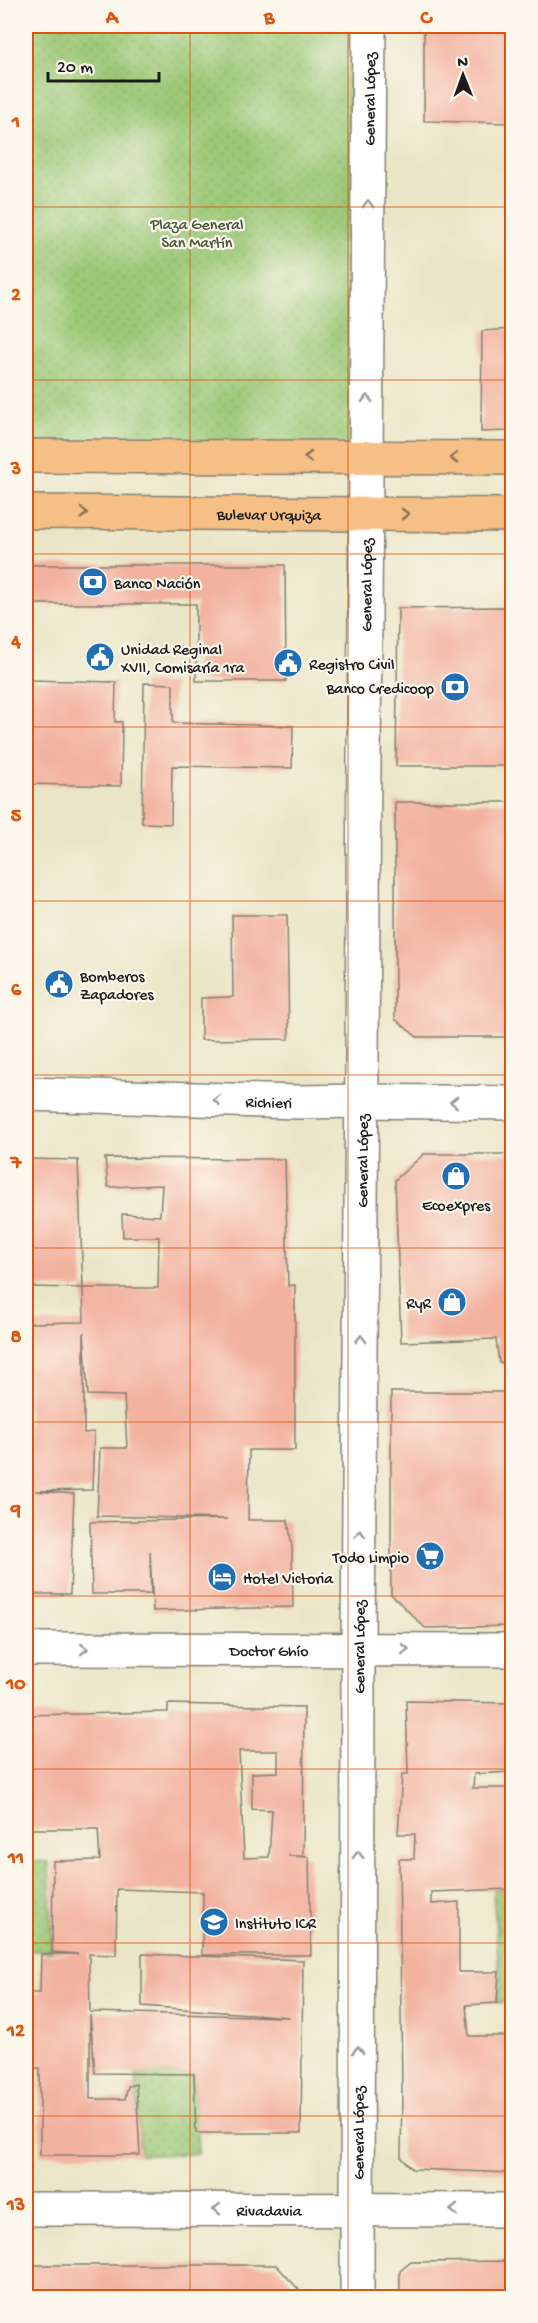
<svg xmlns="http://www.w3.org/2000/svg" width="538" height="2323" viewBox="0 0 538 2323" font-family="'Gochi Hand',sans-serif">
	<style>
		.grass { fill: url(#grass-dots); stroke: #5c7249; stroke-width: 1.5 }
		.building { fill: #f3b2a0; fill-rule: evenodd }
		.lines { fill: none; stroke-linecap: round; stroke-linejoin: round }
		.minor-casing { stroke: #848072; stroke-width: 36 }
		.major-casing { stroke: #848072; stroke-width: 36 }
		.minor { stroke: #fff; stroke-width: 33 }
		.major { stroke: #f5bf86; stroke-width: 33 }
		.oneway { stroke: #999 }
		.oneway2 { stroke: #886e51 }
		.grid { fill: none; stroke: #de560d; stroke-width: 1.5; stroke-opacity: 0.55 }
		.labels { text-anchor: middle; stroke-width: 4.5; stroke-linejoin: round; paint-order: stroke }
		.street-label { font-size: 16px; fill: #1c1c1c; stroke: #fbf7ec }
		.park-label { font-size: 16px; fill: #48583c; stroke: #fbf7ec }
		.poi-label { font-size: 16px; fill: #1c1c1c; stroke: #fbf7ec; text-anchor: start }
		.neatline { fill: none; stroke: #de560d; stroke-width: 2 }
		.grid-label { font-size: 20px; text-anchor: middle; font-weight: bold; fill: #de560d }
	</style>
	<defs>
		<pattern id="grass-dots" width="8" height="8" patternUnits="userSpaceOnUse" patternTransform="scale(1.5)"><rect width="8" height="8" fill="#9bc876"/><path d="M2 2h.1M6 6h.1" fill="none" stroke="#85ab66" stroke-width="1.8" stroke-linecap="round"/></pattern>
	</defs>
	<rect width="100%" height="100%" fill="#fbf7ec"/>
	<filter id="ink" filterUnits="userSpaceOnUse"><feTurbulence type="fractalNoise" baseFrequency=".0167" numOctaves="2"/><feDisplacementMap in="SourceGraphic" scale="12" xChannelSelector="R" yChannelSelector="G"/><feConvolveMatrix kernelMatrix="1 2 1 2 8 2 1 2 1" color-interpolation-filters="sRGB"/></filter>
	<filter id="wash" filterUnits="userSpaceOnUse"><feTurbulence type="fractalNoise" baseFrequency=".008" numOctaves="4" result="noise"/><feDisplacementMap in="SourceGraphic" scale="24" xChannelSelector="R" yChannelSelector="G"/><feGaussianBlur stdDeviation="1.35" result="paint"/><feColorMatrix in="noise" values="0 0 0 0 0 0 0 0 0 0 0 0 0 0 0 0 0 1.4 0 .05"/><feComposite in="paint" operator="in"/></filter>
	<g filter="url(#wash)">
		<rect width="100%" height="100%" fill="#ebe5c7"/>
		<g class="grass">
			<polygon points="26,26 369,26 367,458 26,456"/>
			<polygon points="26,1861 49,1862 52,1952 26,1950"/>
			<polygon points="512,1889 512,2002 497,2003 499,1972 493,1890"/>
			<polygon points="136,2073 194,2074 198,2154 140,2155"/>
		</g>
		<g id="blocks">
			<g class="building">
				<polygon points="424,26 512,26 512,123 424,121"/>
				<polygon points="512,329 512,431 481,432 482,331"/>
				<polygon points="26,565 285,565 286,681 196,681 196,604 26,604"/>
				<polygon points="512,607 512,766 396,766 398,608"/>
				<polygon points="26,680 116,682 115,722 122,722 121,786 26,784"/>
				<polygon points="144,683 173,684 173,723 293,726 292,768 172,766 171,824 142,823"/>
				<polygon points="395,802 512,802 512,1037 417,1037 395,1019"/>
				<polygon points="232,915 287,915 289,1039 201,1040 201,998 233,997"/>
				<polygon points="424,1154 512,1154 512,1363 499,1363 496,1339 401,1342 395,1180"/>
				<polygon points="105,1158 285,1159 288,1286 295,1285 295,1450 249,1450 248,1520 288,1520 292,1547 293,1607 153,1611 150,1551 151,1594 92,1594 90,1522 227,1519 97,1516 100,1448 127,1448 124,1396 88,1395 84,1332 84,1433 94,1432 92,1490 35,1491 74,1494 70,1594 29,1594 28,1323 84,1322 83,1288 26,1287 26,1159 78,1160 83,1288 158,1288 159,1237 123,1237 122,1214 160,1216 162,1185 108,1187"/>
				<polygon points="391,1392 512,1392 512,1494 508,1494 509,1517 512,1517 512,1626 425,1628 391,1594"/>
				<polygon points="406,1701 509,1703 512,1772 474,1774 473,1788 512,1788 512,1889 431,1892 431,1904 459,1902 459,1972 499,1972 497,2003 466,2005 469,2036 512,2036 512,2173 412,2169 401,2157 402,2089 399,1859 414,1859 415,1834 398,1834 402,1774 408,1774"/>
				<path d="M168 1704 304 1707 303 1856H288L309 1857 311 1955H202L203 1892 117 1889 116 1955 89 1954 90 2012 289 2017 142 2006V1954L303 1960 301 2133H196L194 2074 95 2073 90 2015V2099H125L128 2086 136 2084 140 2155H40V2068H26V1993H40L41 1954H78L52 1952 53 1861 100 1860 98 1829H26V1715L168 1712ZM239 1751H278V1772L252 1773V1809L272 1810 269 1857 244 1858Z"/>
				<polygon points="512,2261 512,2298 400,2298 400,2271 411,2262"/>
				<polygon points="26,2265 276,2265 301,2292 301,2298 26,2298"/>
			</g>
		</g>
	</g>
	<g filter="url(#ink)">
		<use href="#blocks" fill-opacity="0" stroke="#848072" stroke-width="1.5"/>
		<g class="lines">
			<g class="minor-casing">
				<g id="minor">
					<path id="s1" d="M26 1094 298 1102 363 1101 512 1103"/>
					<path id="s2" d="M26 1649 512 1650"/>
					<path id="s3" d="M26 2209 512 2210"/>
					<path id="s4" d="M357 2298 358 1649 369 26"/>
				</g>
			</g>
			<g class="major-casing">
				<g id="major">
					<polyline points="26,456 512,458"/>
					<path id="s5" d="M26 512 512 515"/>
				</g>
			</g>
			<use href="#minor" class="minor"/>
			<use href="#major" class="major"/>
		</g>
		<defs><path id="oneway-chevron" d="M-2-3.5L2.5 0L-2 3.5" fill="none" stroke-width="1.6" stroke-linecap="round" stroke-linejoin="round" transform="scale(1.5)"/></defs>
		<g class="oneway">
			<use href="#oneway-chevron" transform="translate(368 204) rotate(-90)"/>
			<use href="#oneway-chevron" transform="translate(367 399) rotate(-90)"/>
			<use href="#oneway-chevron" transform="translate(217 1100) rotate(-178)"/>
			<use href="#oneway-chevron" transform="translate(454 1102) rotate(-179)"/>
			<use href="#oneway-chevron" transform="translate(361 1339) rotate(-90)"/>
			<use href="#oneway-chevron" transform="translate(360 1534) rotate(-90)"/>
			<use href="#oneway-chevron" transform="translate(84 1649)"/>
			<use href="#oneway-chevron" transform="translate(405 1649)"/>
			<use href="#oneway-chevron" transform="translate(358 1855) rotate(-90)"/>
			<use href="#oneway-chevron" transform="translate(358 2050) rotate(-90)"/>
			<use href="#oneway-chevron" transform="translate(217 2209) rotate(-180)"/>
			<use href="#oneway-chevron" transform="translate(454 2210) rotate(-180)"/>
		</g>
		<g class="oneway2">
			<use href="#oneway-chevron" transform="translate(308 457) rotate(-180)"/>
			<use href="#oneway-chevron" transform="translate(454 458) rotate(-180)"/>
			<use href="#oneway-chevron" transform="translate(84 513)"/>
			<use href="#oneway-chevron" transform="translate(405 514)"/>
		</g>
	</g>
	<path class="grid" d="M190 26V2298M348 26V2298M26 207H512M26 380H512M26 554H512M26 727H512M26 901H512M26 1075H512M26 1248H512M26 1422H512M26 1596H512M26 1769H512M26 1943H512M26 2116H512"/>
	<defs>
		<g id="bank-disc" transform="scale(1.5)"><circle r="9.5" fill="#1f6fb2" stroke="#fbf7ec"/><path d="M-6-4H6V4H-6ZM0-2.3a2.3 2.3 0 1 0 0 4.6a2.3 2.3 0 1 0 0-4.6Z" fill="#fff"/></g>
		<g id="civic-disc" transform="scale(1.5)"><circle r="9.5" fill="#1f6fb2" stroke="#fbf7ec"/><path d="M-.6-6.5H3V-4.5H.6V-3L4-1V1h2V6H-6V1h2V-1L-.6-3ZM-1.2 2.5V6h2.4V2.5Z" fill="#fff"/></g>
		<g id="shop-disc" transform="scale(1.5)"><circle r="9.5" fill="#1f6fb2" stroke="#fbf7ec"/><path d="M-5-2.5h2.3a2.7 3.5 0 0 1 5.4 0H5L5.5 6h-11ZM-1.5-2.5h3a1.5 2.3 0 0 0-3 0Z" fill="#fff"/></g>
		<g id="supermarket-disc" transform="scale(1.5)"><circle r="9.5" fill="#1f6fb2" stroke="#fbf7ec"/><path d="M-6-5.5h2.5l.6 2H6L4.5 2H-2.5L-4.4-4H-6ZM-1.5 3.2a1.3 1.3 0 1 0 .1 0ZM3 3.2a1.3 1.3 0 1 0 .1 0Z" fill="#fff"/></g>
		<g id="hotel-disc" transform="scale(1.5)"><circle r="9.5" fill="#1f6fb2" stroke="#fbf7ec"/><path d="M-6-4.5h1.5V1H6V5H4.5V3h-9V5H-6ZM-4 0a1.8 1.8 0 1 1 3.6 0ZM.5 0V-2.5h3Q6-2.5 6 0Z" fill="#fff"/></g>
		<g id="school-disc" transform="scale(1.5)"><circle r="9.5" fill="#1f6fb2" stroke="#fbf7ec"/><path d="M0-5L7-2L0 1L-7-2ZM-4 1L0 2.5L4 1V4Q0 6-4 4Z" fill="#fff"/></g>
	</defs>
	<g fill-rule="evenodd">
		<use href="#bank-disc" x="93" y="582"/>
		<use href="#civic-disc" x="100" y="657"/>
		<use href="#civic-disc" x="288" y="663"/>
		<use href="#bank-disc" x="455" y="687"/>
		<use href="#civic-disc" x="59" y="984"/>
		<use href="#shop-disc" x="456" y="1176"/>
		<use href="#shop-disc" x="452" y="1302"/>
		<use href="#supermarket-disc" x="430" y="1556"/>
		<use href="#hotel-disc" x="222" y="1577"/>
		<use href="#school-disc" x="214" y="1922"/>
	</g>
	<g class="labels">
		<g class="street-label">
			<text dy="6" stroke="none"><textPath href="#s4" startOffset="2199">General López</textPath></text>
			<text dy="6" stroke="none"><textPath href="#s5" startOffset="243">Bulevar Urquiza</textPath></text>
			<text dy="6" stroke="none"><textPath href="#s4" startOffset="1713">General López</textPath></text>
			<text dy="6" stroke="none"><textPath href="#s1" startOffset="243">Richieri</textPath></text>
			<text dy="6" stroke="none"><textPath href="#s4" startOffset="1137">General López</textPath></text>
			<text dy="6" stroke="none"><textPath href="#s4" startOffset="651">General López</textPath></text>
			<text dy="6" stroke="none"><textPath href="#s2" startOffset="243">Doctor Ghío</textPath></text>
			<text dy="6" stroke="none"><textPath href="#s4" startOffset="165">General López</textPath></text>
			<text dy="6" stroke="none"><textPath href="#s3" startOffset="243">Rivadavia</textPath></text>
		</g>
		<g class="park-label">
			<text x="197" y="229">Plaza General<tspan x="197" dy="18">San Martín</tspan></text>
		</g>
		<g class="poi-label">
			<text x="114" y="588">Banco Nación</text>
			<text x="121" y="654">Unidad Reginal<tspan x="121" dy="18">XVII, Comisaría 1ra</tspan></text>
			<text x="309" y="669">Registro Civil</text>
			<text x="434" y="693" text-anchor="end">Banco Credicoop</text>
			<text x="80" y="981">Bomberos<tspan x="80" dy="18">Zapadores</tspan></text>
			<text x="456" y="1210" text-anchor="middle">Ecoexpres</text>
			<text x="431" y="1308" text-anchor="end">RyR</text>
			<text x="409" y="1562" text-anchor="end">Todo Limpio</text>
			<text x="243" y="1583">Hotel Victoria</text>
			<text x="235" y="1928">Instituto ICR</text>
		</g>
	</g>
	<rect width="538" height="2323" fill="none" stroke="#fbf7ec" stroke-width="66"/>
	<g transform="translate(463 75) rotate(359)" stroke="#fbf7ec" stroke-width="4.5" paint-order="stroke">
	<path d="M0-4.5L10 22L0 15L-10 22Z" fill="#1c1c1c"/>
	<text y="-9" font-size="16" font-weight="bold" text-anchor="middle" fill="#1c1c1c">N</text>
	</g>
	<path d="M48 72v9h111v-9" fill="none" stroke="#1c1c1c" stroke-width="3"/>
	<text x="57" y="72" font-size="18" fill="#1c1c1c" stroke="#fbf7ec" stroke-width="4.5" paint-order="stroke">20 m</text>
	<rect x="33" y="33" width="472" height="2257" class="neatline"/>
	<g class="grid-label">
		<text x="112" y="23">A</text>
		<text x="269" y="23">B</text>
		<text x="426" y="23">C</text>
		<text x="16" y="127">1</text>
		<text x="16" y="300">2</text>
		<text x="16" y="474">3</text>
		<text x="16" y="647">4</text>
		<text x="16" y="821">5</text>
		<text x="16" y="995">6</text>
		<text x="16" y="1168">7</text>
		<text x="16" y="1342">8</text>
		<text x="16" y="1516">9</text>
		<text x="16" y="1689">10</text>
		<text x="16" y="1863">11</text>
		<text x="16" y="2036">12</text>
		<text x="16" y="2210">13</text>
	</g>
</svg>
